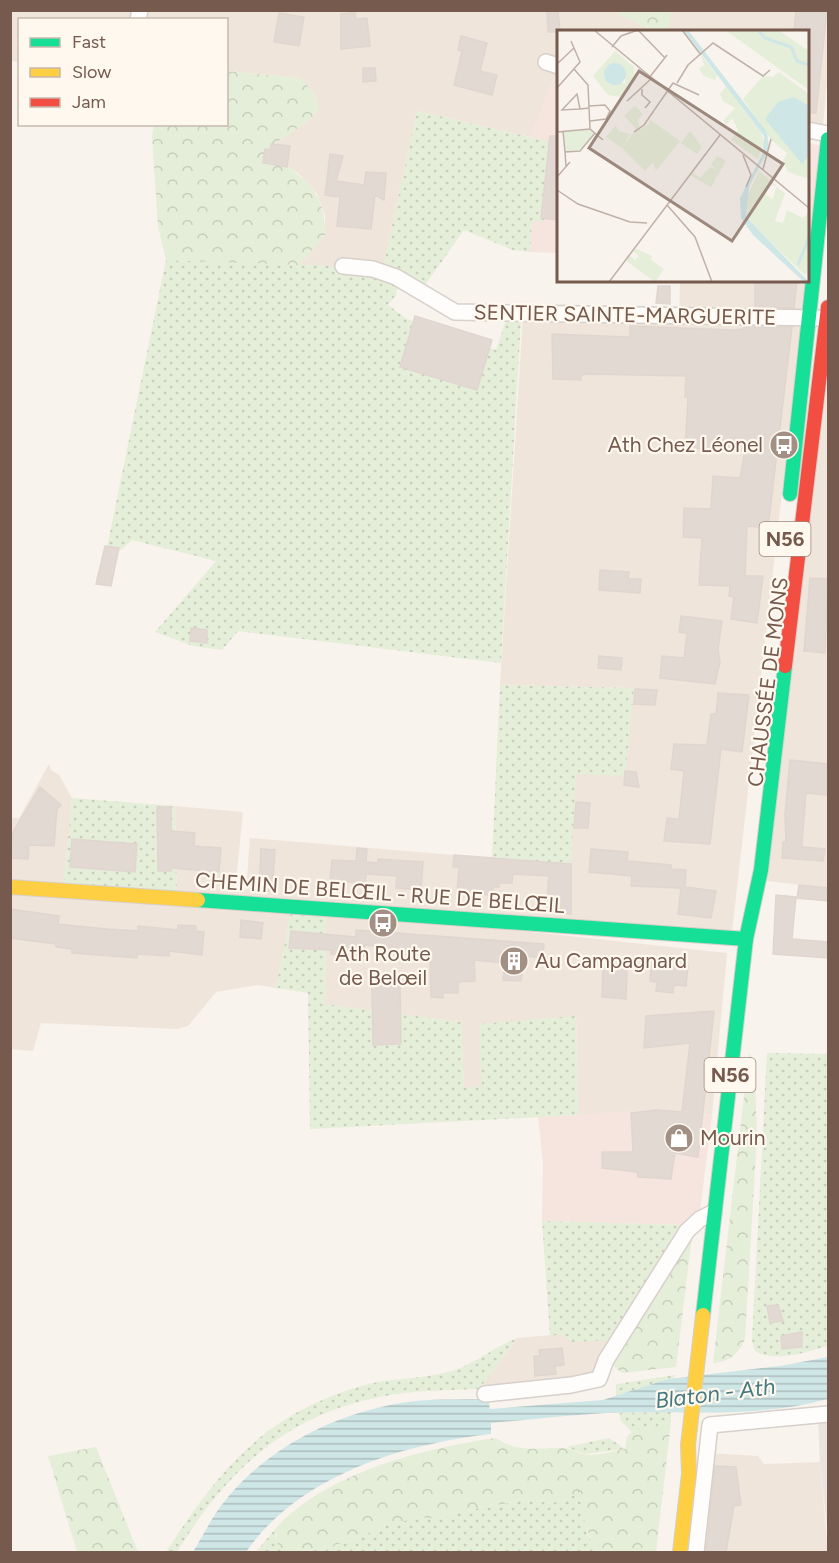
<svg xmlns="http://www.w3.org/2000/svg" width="839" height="1563" viewBox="0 0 839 1563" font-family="Figtree,sans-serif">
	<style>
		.residential { fill: #f0e5db }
		.commercial { fill: #f5e5de }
		.industrial { fill: #eae3de }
		.grass { fill: url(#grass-dots) }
		.forest { fill: url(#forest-crowns) }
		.water { fill: url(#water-rules) }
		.building { fill: #e2d9d2; stroke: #e1d6cf; stroke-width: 1.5 }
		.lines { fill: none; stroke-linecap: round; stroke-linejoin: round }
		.street-casing { stroke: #d7d0cb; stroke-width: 18 }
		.fast-casing { stroke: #d7cfc9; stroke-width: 16 }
		.slow-casing { stroke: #d7cfc9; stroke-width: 16 }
		.jam-casing { stroke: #d7cfc9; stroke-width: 16 }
		.street { stroke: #fefdfc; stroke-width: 15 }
		.fast { stroke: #16e098; stroke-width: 14 }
		.slow { stroke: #ffcf43; stroke-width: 14 }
		.jam { stroke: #f24e42; stroke-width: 14 }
		.labels { text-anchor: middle; stroke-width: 4.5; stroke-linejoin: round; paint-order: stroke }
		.shield { fill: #fef8ef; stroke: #9e897e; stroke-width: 1.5 }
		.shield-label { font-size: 20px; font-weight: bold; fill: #755a4d }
		.street-label { font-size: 21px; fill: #755a4d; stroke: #fef8ef }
		.poi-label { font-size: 21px; fill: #755a4d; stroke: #fef8ef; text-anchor: start }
		.water-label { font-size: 22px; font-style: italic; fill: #447980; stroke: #fef8ef }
		.inset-river { fill: none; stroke: #cfe6e7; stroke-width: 3 }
		.inset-road { fill: none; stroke: #c0b1a8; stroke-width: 1.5 }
		.view { fill: #9c887d; fill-opacity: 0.15; stroke: #9c887d; stroke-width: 3 }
		.inset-edge { fill: none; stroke: #755a4d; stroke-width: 3 }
	</style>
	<defs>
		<pattern id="grass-dots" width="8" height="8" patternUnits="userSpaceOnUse" patternTransform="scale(1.5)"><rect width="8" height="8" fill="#e5eed8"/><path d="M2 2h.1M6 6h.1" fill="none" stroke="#c8cebb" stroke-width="1.8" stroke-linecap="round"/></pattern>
		<pattern id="forest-crowns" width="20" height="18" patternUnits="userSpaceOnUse" patternTransform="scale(1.5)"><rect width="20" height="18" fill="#e5eed8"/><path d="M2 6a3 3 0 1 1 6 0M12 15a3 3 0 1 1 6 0" fill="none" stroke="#c8cebb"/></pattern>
		<pattern id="water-rules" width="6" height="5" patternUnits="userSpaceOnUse" patternTransform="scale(1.5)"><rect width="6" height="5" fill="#cfe6e7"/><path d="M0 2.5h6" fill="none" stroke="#adbdbd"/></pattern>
	</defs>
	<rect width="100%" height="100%" fill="#f8f3ed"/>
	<g class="residential">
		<polygon points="614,10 650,29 671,13 669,11 828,11 828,72 823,125 808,121 808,32 558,32 558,69 530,137 417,111 382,272 363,267 299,265 325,235 325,215 317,194 299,174 278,160 275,143 310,120 319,108 314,93 301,78 227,71 226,20 20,20 19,62 11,61 10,11"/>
		<polygon points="680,281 806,281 732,932 343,912 727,953 712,1115 657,1110 578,1115 576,1017 481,1087 464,1088 461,1022 325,1005 326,910 292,908 276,988 258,985 216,992 188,1026 177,1029 41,1023 33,1051 11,1049 10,818 19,818 49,764 51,770 59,775 72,798 63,891 177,899 175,806 243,812 235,889 246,890 250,838 537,862 576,774 633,688 500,685 523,314 679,316"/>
		<polygon points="828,370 828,888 767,881"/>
		<polygon points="562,1334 614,1340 597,1373 490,1392 479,1389 517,1338"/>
		<polygon points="707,1453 758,1456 764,1464 820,1462 828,1552 696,1552"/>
	</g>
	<g class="commercial">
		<polygon points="558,69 558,253 530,252 532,221 544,221 550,142 530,137"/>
		<polygon points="808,143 821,146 808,258"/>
		<polygon points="657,1110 712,1115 700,1211 684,1225 542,1221 543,1163 538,1117"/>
	</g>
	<polygon class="industrial" points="828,1414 828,1538 820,1462 818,1417"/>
	<g class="grass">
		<polygon points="417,111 551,142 544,221 532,221 530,252 513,250 464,230 421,291 398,286 396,295 388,305 407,319 496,350 508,314 521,320 501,663 238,631 222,650 193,646 155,632 216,561 132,540 121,550 107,547 166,260 363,267 382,272"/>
		<polygon points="500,685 634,688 625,776 576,774 571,865 492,857"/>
		<polygon points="72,798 175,806 177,899 63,891"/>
		<polygon points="292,907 326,910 325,1004 461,1022 464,1088 481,1086 480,1024 576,1016 578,1115 310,1129 308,993 276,988"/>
		<path d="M767 1053 828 1054V1346C806 1352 776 1363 755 1351L752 1340Z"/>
		<polygon points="542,1221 684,1225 614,1340 570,1342 562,1334 550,1336"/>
		<path d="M517 1338 479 1389C454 1390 429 1390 405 1393 297 1406 232 1462 177 1552H166C218 1472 262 1416 358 1387 389 1377 421 1380 452 1371 477 1363 494 1347 517 1338Z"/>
		<polygon points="676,1375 674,1378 616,1397 616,1384"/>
		<polygon points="671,1412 671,1422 632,1432 621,1421 619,1413"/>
		<polygon points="609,1438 625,1449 584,1454 567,1447"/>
		<polygon points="582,1486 587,1533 598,1552 307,1552 350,1541 387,1525 419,1517 438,1519 461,1511 526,1500 552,1503"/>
		<polygon points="276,1528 276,1537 287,1552 302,1552 256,1552"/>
	</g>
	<g class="forest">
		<path d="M614 11H669L671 13 669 27C650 35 631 19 614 11Z"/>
		<path d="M227 71 301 78 314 93 319 108 310 120 275 143 278 160C309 181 326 196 325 235L299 265 166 260 158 226 152 136 154 125 226 124Z"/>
		<path d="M749 1053 754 1062 757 1134 745 1339C737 1355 731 1361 713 1363Z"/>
		<polygon points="693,1228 676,1367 622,1373 610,1363"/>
		<path d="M671 1422 656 1552H598C585 1530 580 1512 581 1487L568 1500 552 1503 526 1500 461 1511 438 1519 419 1517 387 1525 350 1541 307 1552H287L278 1547 276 1528C326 1473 424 1448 496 1438 519 1454 538 1447 564 1448 571 1448 576 1452 582 1454 595 1457 613 1451 625 1449L627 1436 632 1432Z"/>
		<polygon points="96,1447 138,1552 77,1552 48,1456"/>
	</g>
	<path class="water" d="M828 1357V1399C756 1419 680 1410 605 1413 567 1415 529 1420 491 1423V1434C403 1444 299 1475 246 1552H193C201 1539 208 1525 216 1513 258 1452 330 1415 401 1403 429 1398 460 1400 488 1399L490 1409 603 1400 668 1379 780 1366Z"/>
	<g class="building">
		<polygon points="547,10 558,10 560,32 548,32"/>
		<polygon points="796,10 827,10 816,113 807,113 807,32 794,32"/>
		<polygon points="355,12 356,19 367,18 370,46 341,49 341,14"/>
		<polygon points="279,13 304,17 299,46 274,42"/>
		<polygon points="461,36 487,43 480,71 497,75 492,95 454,85 462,51 458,50"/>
		<polygon points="363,68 375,68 376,81 363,82"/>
		<polygon points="550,136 558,136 558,220 541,218"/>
		<polygon points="271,144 290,146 287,167 263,163 265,149 270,150"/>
		<polygon points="330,154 343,156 336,181 364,185 366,172 386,173 384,200 375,195 371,229 337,226 340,197 325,195"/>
		<polygon points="755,280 797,280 794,308 755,307"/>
		<polygon points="658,286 670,286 670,304 656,303"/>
		<polygon points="415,316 492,340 477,390 400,367"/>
		<polygon points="630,326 733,330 744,329 744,327 792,327 768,528 747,526 745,576 763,576 757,623 731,619 734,597 729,596 730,586 699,585 702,538 683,537 684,508 711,509 713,476 740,478 745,451 685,448 688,397 685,397 686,376 586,374 581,376 581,380 553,379 552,334 630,337"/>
		<polygon points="105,546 119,548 111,586 96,584"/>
		<polygon points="600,570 629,572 628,579 641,579 640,593 599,590"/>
		<polygon points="810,578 828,579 825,653 804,651"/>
		<polygon points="681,616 722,621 718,649 720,662 715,684 660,678 662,656 684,658 687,633 679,632"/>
		<polygon points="191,628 207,630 207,643 190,641"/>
		<polygon points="599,656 622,658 621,670 598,668"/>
		<polygon points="635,689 657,690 655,705 634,704"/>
		<polygon points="718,693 749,695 742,752 721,749 710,844 664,841 667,818 679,819 684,771 671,769 674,744 707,745 711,714 716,714"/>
		<polygon points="790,760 828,764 828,795 806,793 802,843 802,847 825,849 823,861 782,858 783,842 786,842 785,815"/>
		<polygon points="625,771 636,772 639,787 624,785"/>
		<polygon points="40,787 61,805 57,809 54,846 29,845 28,859 11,858 13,832"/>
		<polygon points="576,802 590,803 588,828 574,828"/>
		<polygon points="157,807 171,807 171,831 195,833 194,846 221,848 219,872 171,868 171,871 158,871"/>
		<polygon points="72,839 137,844 135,872 70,867"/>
		<polygon points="357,848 367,849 366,862 378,863 378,859 423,862 421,890 396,888 397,876 366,874 365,887 353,886 354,882 330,881 332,860 356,861"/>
		<polygon points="261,849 275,850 272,891 259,891"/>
		<polygon points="591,849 628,852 627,861 671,865 671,869 686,870 685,887 716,891 711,918 678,914 681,888 631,886 632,876 589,872"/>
		<polygon points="454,855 571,864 571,914 546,912 549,876 513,874 512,883 499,883 499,887 493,887 492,895 457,893 459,867 453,867"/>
		<polygon points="799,885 828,888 828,901 797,898"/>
		<polygon points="776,895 796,897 792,939 828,942 828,958 773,954"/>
		<polygon points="10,909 59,916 58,924 107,929 138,931 138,926 178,930 178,925 196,926 196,931 204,932 202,955 169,951 169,956 137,954 137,958 72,953 72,949 56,947 56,944 10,938"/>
		<polygon points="241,920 263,923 261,939 240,937"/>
		<polygon points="356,930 544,944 543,958 523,956 521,981 503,980 505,963 474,960 475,981 458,982 458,993 443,993 443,998 431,997 430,952 365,945 364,956 331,954 331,950 289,948 291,931 356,937"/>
		<polygon points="651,962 688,966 686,986 674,985 673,993 656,991 657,982 650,981"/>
		<polygon points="603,967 627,968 626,999 602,997"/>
		<polygon points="372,985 400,985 401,1044 373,1045"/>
		<polygon points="714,1011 698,1157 675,1153 671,1179 638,1177 637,1172 602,1168 602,1152 633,1152 631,1113 657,1110 682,1112 690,1043 644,1048 646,1016"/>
		<polygon points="778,1305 783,1321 770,1323 767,1306"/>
		<polygon points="802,1332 802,1347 782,1349 781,1336"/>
		<polygon points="562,1348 564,1365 555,1366 556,1374 535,1376 534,1356 540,1356 539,1350"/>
		<polygon points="715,1466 736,1467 741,1505 734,1506 726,1552 706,1552"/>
	</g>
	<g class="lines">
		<g class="street-casing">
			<g id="street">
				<polyline points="138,20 140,10"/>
				<polyline points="546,62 558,66"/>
				<polyline points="808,130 828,134"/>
				<polyline points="343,266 373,269 396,277 455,312 818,318"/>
				<polyline points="485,1394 571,1385 599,1379 606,1360 687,1231 700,1219 714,1212"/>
				<polyline points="696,1552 710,1425 828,1414"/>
			</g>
		</g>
		<g class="fast-casing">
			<g id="fast">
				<polyline points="790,494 828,139"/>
				<polyline points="198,900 746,939"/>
				<polyline points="703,1315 746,939 761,870 785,666"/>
			</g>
		</g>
		<g class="slow-casing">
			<g id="slow">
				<polyline points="10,887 198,900"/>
				<polyline points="680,1552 689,1474 688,1445 703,1315"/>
			</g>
		</g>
		<g class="jam-casing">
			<polyline id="jam" points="785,666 828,307"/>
		</g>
		<use href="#street" class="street"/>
		<use href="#fast" class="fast"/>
		<use href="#slow" class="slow"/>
		<use href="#jam" class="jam"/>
	</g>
	<defs>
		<g id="bus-disc" transform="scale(1.5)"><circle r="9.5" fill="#a39085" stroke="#fef8ef"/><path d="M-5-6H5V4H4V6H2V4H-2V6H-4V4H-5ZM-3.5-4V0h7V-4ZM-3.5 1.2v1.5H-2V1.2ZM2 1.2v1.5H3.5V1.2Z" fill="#fff"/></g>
		<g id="building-disc" transform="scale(1.5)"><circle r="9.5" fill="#a39085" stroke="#fef8ef"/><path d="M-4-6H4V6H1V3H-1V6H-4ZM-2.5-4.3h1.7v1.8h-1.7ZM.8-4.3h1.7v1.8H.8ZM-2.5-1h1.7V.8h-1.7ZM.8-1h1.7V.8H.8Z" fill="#fff"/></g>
		<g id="shop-disc" transform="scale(1.5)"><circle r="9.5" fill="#a39085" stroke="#fef8ef"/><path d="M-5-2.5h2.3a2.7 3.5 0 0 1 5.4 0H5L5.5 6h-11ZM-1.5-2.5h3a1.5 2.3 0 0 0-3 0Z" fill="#fff"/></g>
	</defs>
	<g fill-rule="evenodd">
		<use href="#bus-disc" x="784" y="445"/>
		<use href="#bus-disc" x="383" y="923"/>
		<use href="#building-disc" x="514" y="961"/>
		<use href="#shop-disc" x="679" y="1138"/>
	</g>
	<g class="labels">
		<g class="shield">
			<rect x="759.5" y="522" width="51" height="34" rx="4.5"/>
			<rect x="704.5" y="1058" width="51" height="34" rx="4.5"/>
		</g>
		<g class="shield-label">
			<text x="785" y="546">N56</text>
			<text x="730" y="1082">N56</text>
		</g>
		<g class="street-label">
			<text transform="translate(625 315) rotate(1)" y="7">SENTIER SAINTE-MARGUERITE</text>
			<text transform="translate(768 682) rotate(-83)" y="7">CHAUSSÉE DE MONS</text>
			<text transform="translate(380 893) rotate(4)" y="7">CHEMIN DE BELŒIL - RUE DE BELŒIL</text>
		</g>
		<g class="poi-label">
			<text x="763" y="452" text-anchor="end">Ath Chez Léonel</text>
			<text x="383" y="961" text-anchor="middle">Ath Route<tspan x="383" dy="24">de Belœil</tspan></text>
			<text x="535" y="968">Au Campagnard</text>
			<text x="700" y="1145">Mourin</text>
		</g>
		<g class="water-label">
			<text transform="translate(715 1393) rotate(-7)" y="8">Blaton - Ath</text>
		</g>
	</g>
	<g transform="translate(557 30)">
		<rect width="252" height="252" fill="#f8f3ed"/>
		<path d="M168 0H221L252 21V60ZM144 25 160 45 158 50 147 46 142 39 147 35ZM169 56 205 104 207 113 201 129 174 110 181 100 175 88 170 94 166 91 178 78 166 71 163 64ZM78 76 86 84 81 89 83 100 93 93 92 89 123 111 99 141 96 132 88 141 65 118 79 99 67 86ZM133 101 145 117 140 124 124 113ZM160 126 169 131 154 157 133 145 135 142 143 148 153 137 160 140 154 135ZM203 153 212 156 209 165 216 169 219 157 228 163 218 191 226 193 230 180 246 188 252 182V241L248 245 191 190 189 184 193 182ZM77 218 95 226 94 230 107 239 98 252 68 230 72 225 78 230 82 226 75 221Z" fill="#e5eed8"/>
		<path d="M58 21 77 37 78 48 70 56 74 59 63 67 51 65 36 46ZM62 34 68 42V53L52 52 47 47 49 37ZM59 95 61 101 73 104 65 118 49 107ZM202 141 220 156 203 154 191 185 189 169Z" fill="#e5eed8" fill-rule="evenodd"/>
		<path d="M222 42 252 64V149L231 142 226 131 230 123 214 110 186 69 206 46 216 47ZM33 99 38 103 24 119 8 122 6 101Z" fill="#e5eed8"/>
		<path d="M126 0H131L210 102 212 118 192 157 189 187 252 252H247L196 205 184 188 183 168 206 123 207 106ZM47 44a11 11 0 1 1 22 0a11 11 0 1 1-22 0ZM237 67 252 76V125L245 134 208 89 221 72Z" fill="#cfe6e7"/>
		<path class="inset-river" d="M201 0 208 8 234 17 240 31 252 35M241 235 252 207"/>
		<path class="inset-road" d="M37 0 252 178M81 0 108 28M125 0 144 25M55 17 64 6 81 0M0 34 17 18M17 39 31 55 33 99M92 48 110 25M120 53 131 35 156 13 206 46 213 40M0 58 23 32 14 11M85 59V65L93 72 88 78M70 71 95 48M32 76 48 75 53 81 49 89 33 91M23 79 20 64 5 80 23 79 32 78M6 101 8 122M0 102 33 99 46 110M77 102 87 95 116 53 142 65M186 125 194 145 189 157M9 137 8 122 23 121 38 103M206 139 214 109M0 147 13 132M0 160 21 174 73 192 90 193M110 175 138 207 155 252M52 252 163 105"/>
		<path class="view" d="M82 41 226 134 175 211 32 118Z"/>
		<rect width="252" height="252" class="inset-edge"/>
	</g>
	<rect width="839" height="1563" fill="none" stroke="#755a4d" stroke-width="24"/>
	<rect x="18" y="18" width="210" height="108" fill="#fef8ef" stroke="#c7b9ae" stroke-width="1.5"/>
	<rect x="30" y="38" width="30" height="9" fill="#16e098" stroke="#c7b9ae" stroke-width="1.5"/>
	<text x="72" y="48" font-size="18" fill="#755a4d">Fast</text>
	<rect x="30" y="68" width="30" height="9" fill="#ffcf43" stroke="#c7b9ae" stroke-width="1.5"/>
	<text x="72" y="78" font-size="18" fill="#755a4d">Slow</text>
	<rect x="30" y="98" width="30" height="9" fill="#f24e42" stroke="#c7b9ae" stroke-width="1.5"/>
	<text x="72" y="108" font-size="18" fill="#755a4d">Jam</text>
</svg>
